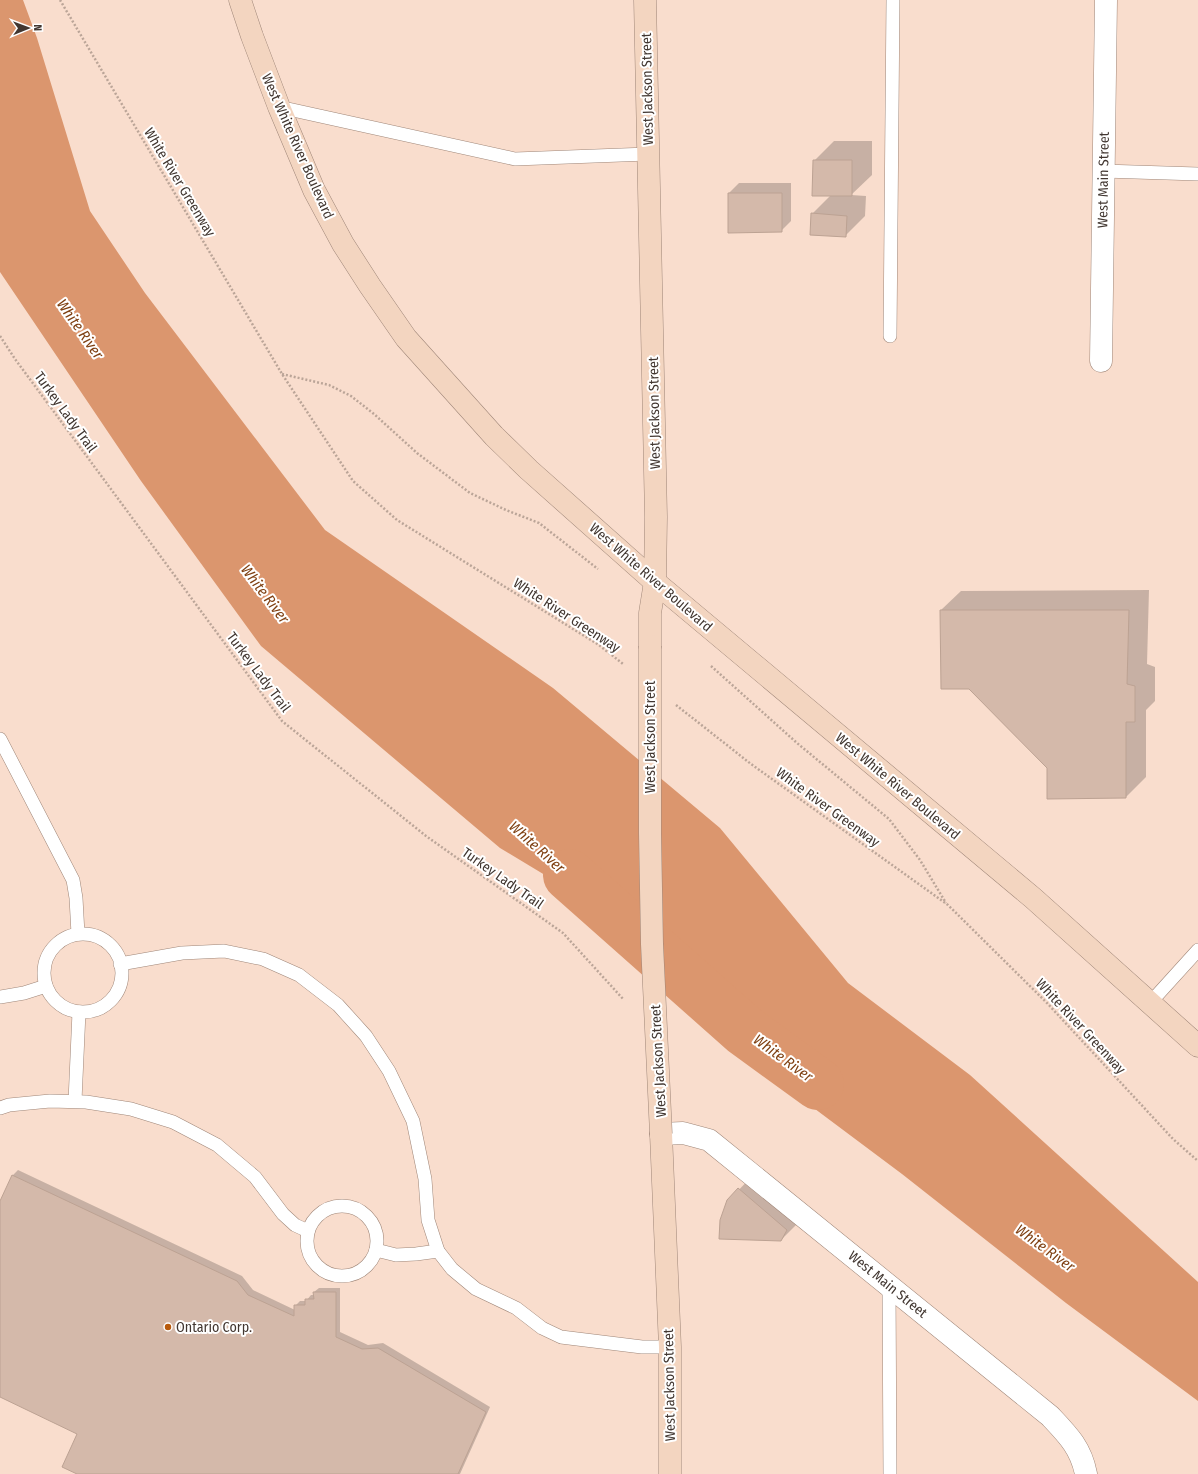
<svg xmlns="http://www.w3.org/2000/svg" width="1198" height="1474" viewBox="0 0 1198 1474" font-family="'Fira Sans Condensed',sans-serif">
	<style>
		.water { fill: #db966e }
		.shadow { fill: #0003 }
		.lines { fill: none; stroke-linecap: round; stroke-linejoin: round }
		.river { stroke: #db966e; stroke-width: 52 }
		.building { fill: #d4b9aa; stroke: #bca293 }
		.lane-casing { stroke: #9f8678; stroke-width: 14 }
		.street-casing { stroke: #9f8678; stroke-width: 23 }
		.secondary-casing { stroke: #9f8678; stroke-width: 23 }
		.path { stroke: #bba598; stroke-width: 2.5; stroke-dasharray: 2 2; stroke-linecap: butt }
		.lane { stroke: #fff; stroke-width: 13 }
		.street { stroke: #fff; stroke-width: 22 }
		.secondary { stroke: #f3d5c0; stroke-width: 22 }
		.secondary-bridge-casing { stroke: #9f8678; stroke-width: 23; stroke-linecap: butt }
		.secondary-bridge { stroke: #f3d5c0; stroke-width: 22 }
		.poi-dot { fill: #b85a0d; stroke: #fff; stroke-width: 1.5 }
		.labels { text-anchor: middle; stroke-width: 4; stroke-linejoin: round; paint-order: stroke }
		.street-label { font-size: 14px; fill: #413630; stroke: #fff }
		.poi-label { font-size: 14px; fill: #413630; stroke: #fff; text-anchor: start }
		.water-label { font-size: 15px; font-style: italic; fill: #7f4012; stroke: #fff }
	</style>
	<rect width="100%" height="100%" fill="#f9ddcd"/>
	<polygon class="water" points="0,0 23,0 37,38 90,211 145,293 325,530 553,688 720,828 848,983 970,1075 1198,1282 1198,1401 1066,1303 902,1174 799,1097 714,977 500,848 261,646 141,481 0,272"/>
	<g class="shadow">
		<polygon points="834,141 872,141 872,175 851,195 866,196 865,216 845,236 812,214 831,195 814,161"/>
		<polygon points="739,183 791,183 791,221 781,231 729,193"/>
		<polygon points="1149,590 1147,664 1155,667 1155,701 1146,710 1146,777 1126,797 1048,768 941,610 961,591"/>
		<polygon points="759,1169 801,1220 781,1240 728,1201"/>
		<polygon points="18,1170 242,1276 253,1290 295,1310 295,1306 300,1301 306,1301 311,1295 314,1295 314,1292 319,1288 340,1288 340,1332 368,1345 383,1343 490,1407 460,1474 79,1474 78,1433 0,1396 0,1203 13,1175"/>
	</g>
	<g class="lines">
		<polyline class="river" points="569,875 745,1031 818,1084"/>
	</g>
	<g class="building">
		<polygon points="813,160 852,160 852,196 812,196"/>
		<polygon points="728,193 782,193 782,232 728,233"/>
		<polygon points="811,213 847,216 846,237 810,235"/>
		<polygon points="940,610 1129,610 1127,684 1135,686 1135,722 1126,722 1126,798 1047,799 1047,768 969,689 941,689"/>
		<polygon points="12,1175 237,1281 248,1295 294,1316 294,1305 305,1305 305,1299 314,1299 313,1292 336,1292 336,1337 362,1349 378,1348 486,1412 458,1474 77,1474 62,1467 77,1434 0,1397 0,1201"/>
		<polygon points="738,1188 787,1230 781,1241 719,1239 720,1220 727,1200"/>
	</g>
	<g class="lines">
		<g class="lane-casing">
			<g id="lane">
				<polyline points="279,107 515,159 648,154"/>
				<polyline points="1103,171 1198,174"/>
				<polyline points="890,336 893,0"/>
				<polyline points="0,739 73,880 76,898 78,934"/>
				<circle cx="83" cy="973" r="39"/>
				<polyline points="120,964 182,953 224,951 263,959 299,975 338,1005 366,1036 389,1071 413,1121 425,1179 428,1220 438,1251 452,1269 476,1289 516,1308 542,1328 561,1337 642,1347 670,1347"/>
				<polyline points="0,997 24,993 46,986"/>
				<polyline points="1150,1003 1198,950"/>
				<polyline points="75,1101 79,1012"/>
				<polyline points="0,1108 9,1105 50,1101 86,1102 131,1109 173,1122 217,1145 255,1177 283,1214 295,1225 308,1231"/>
				<circle cx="342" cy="1241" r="35"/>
				<polyline points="376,1250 396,1255 416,1254 438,1251"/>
				<polyline points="889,1285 890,1474"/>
			</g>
		</g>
		<g class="street-casing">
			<g id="street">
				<polyline points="1101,361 1106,0"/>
				<path d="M661 1134 683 1133 709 1140 1050 1416C1068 1435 1081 1448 1086 1474"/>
			</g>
		</g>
		<g class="secondary-casing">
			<g id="secondary">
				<polyline points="240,0 252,36 279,107 314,190 343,244 370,286 406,338 494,436 529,470 655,582 1033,898 1198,1046"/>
				<polyline points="645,0 656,517 655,582 650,613 650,646"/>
				<polyline points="661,1134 670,1347 670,1474"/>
			</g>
		</g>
		<g class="path">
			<polyline points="60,0 282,374 353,481 397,520 599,645 623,664"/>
			<polyline points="0,336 15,359 282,721 426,836 563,933 624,1000"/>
			<polyline points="282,374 329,385 351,396 374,414 417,453 470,493 506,510 539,523 598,569"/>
			<polyline points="711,666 797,743 889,819 920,860 946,903"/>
			<polyline points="676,705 751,764 948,905 1047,1003 1173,1139 1198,1161"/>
		</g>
		<use href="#lane" class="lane"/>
		<use href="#street" class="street"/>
		<use href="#secondary" class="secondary"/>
		<g class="secondary-bridge-casing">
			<polyline id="secondary-bridge" points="650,646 650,833 652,944 661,1134"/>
		</g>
		<use href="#secondary-bridge" class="secondary-bridge"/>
	</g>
	<circle class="poi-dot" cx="168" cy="1327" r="4"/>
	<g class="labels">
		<g class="street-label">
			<text transform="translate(647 89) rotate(-91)" y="5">West Jackson Street</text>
			<text transform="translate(298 146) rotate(66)" y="5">West White River Boulevard</text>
			<text transform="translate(1103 180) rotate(-89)" y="5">West Main Street</text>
			<text transform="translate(180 182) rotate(59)" y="5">White River Greenway</text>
			<text transform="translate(66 412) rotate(54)" y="5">Turkey Lady Trail</text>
			<text transform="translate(654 413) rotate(-91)" y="5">West Jackson Street</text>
			<text transform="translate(651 577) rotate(41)" y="5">West White River Boulevard</text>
			<text transform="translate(567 615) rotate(33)" y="5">White River Greenway</text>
			<text transform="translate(259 672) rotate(53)" y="5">Turkey Lady Trail</text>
			<text transform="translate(650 737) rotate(-90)" y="5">West Jackson Street</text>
			<text transform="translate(898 786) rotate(40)" y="5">West White River Boulevard</text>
			<text transform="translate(828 807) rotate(36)" y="5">White River Greenway</text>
			<text transform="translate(503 878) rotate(35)" y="5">Turkey Lady Trail</text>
			<text transform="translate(1081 1026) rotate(47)" y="5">White River Greenway</text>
			<text transform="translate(658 1061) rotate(-93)" y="5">West Jackson Street</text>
			<text transform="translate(888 1284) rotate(39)" y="5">West Main Street</text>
			<text transform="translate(669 1385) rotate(-91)" y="5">West Jackson Street</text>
		</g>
		<g class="poi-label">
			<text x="176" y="1332">Ontario Corp.</text>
		</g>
		<g class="water-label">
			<text transform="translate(80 329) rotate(55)" y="5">White River</text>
			<text transform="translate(265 594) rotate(53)" y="5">White River</text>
			<text transform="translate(537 847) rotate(42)" y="5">White River</text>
			<text transform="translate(783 1058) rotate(36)" y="5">White River</text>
			<text transform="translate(1045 1248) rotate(36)" y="5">White River</text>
		</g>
	</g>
	<g transform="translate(28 28) rotate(89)" stroke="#ffffff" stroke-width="3" paint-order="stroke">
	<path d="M0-3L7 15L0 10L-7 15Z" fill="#413630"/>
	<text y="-6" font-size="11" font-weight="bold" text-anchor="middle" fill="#413630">N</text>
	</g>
</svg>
